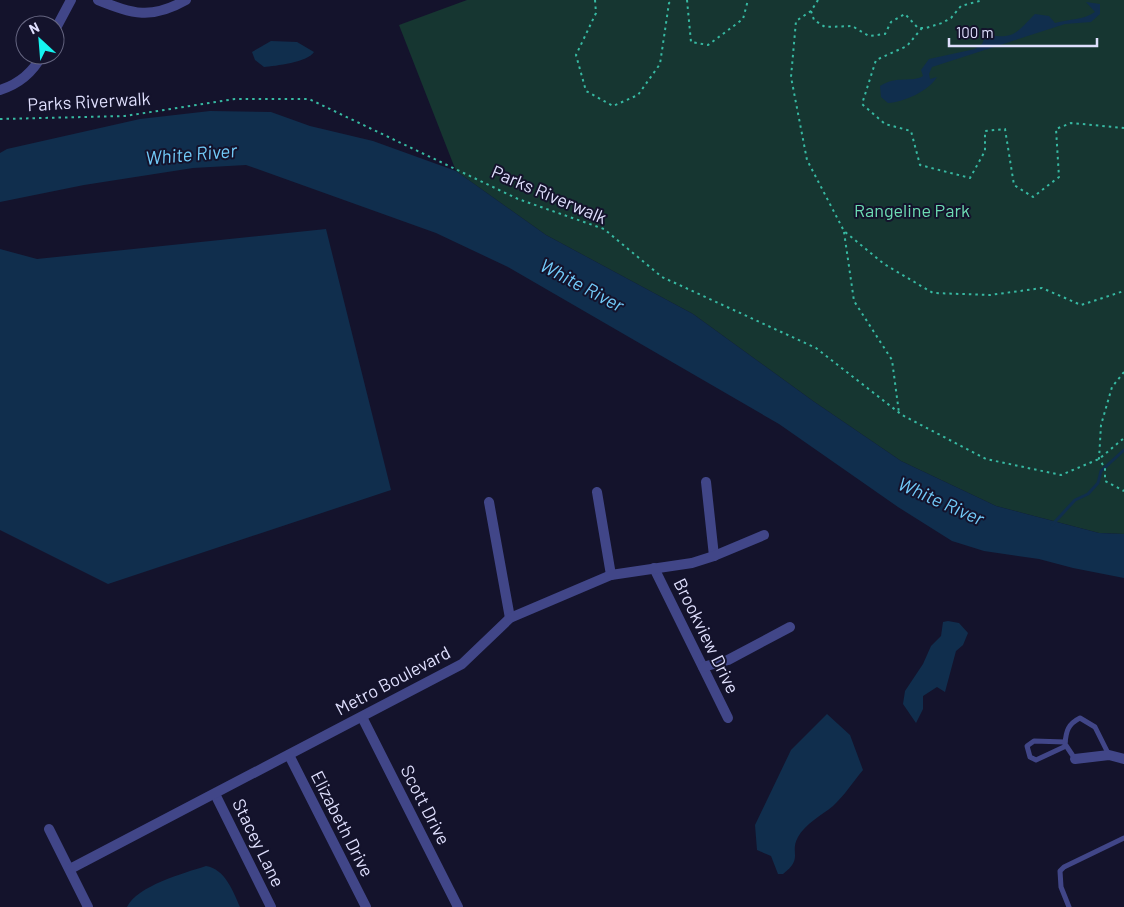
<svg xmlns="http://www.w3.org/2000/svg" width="1124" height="907" viewBox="0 0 1124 907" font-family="Barlow,sans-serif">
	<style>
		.green { fill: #163631 }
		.water { fill: #102e4d }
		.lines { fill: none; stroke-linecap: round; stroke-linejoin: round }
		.stream { stroke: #102e4d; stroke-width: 3 }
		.path { stroke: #37b9a2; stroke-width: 2; stroke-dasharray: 2.5 4; stroke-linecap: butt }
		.service { stroke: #414688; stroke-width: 5 }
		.minor { stroke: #414688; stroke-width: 10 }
		.labels { text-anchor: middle; stroke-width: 4; stroke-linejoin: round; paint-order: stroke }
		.street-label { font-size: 18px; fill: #dfdffd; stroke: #14132c }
		.park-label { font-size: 18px; fill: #6ddcb3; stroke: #14132c }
		.water-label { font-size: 19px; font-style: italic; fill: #72caf8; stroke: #14132c }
	</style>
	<rect width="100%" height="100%" fill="#14132c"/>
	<polygon class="green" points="467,0 1124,0 1124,534 1099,533 996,506 901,461 813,401 693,314 546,235 456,171 399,25"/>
	<g class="water">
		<path d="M1086 2 1100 4V14L1091 22 1065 24 932 67 929 74 930 79 937 77C929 91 904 102 888 103L881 97 880 86C897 75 912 83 923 76L921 70 929 59 975 49 982 44 986 35C1015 39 1016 33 1035 14L1049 16 1055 23C1069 19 1084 20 1095 12Z"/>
		<path d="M271 41 297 42 314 52C308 62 275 66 264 67L255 60 252 52Z"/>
		<polygon points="210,111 271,112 310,126 373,141 456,171 546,235 693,314 813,401 901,461 996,506 1099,533 1124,534 1124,578 1073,568 1039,559 984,551 952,541 898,507 779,424 508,267 436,233 246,165 193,168 84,185 0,202 0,153 7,149 140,119"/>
		<polygon points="326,229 391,490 108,584 0,530 0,249 37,259"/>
		<polygon points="948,621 959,623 968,633 963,645 956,651 945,692 937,687 923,696 923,709 916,723 903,704 905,691 923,664 931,646 941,636 943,622"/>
		<path d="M827 714 850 735 863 770C853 782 844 796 833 806 822 815 805 824 798 837 789 853 804 858 783 874H778L771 856 757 850 755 825 791 750Z"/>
		<path d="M206 866C225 869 233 891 240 907H127C137 886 184 873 206 866Z"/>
	</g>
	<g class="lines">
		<polyline class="stream" points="1052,525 1075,500 1088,494 1098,483 1101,471 1124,450"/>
		<g class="path">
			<polyline points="595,0 596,13 576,55 586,91 613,106 638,95 660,64 669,3 673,0"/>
			<polyline points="687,0 691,42 708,45 743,19 748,0"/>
			<polyline points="818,0 811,11 814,20 825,27 852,26 869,36 885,34 891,22 905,14 918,28 926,28 942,23 951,18 961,6 983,0"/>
			<polyline points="811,11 796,21 791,77 807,160 844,231 884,264 933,293 990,295 1042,288 1081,305 1124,291"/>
			<polyline points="922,28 907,46 876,60 862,104 885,124 911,131 920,165 970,178 985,151 985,131 1005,129 1014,185 1033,197 1059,177 1056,129 1071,123 1124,128"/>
			<polyline points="0,119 125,116 235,99 309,99 518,199 604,229 662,277 816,348 902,415 986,459 1061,475 1099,459 1124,438"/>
			<polyline points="844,232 854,301 892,360 899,413"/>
			<polyline points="1124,372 1112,387 1101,425 1099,459 1105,468 1105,481 1124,491"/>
		</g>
		<g class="service">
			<polyline points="1065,742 1034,741 1027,746 1030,757 1036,760 1066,746"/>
			<path d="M1075 759 1065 744C1066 731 1068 724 1080 718L1095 727 1109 755"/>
			<polyline points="1069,907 1061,887 1060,871 1064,867 1124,838"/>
		</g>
		<g class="minor">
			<path d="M98 0C133 14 151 20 186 0"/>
			<polyline points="55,30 71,0"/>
			<path d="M0 90C19 84 33 72 42 55"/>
			<polyline points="706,482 714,556"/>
			<polyline points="597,492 611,575"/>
			<polyline points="489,502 510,618"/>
			<polyline points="654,568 728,718"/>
			<polyline points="703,667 728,660 790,627"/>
			<polyline points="362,717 458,907"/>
			<polyline points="289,755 366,907"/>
			<polyline points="1075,759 1109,755 1124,759"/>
			<polyline points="215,794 271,907"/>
			<polyline points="49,829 88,907"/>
			<polyline points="70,869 462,664 510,618 557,598 611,575 692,563 714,556 764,535"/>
		</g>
	</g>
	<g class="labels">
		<g class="street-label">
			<text transform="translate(89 102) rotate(-3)" y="6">Parks Riverwalk</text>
			<text transform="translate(549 195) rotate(23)" y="6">Parks Riverwalk</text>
			<text transform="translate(706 636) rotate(64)" y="6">Brookview Drive</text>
			<text transform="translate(393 681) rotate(-28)" y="6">Metro Boulevard</text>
			<text transform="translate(425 805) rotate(63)" y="6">Scott Drive</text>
			<text transform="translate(342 824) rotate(63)" y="6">Elizabeth Drive</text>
			<text transform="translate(258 843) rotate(64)" y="6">Stacey Lane</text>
		</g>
		<g class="park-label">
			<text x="912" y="217">Rangeline Park</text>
		</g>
		<g class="water-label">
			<text transform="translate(191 154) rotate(-5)" y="7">White River</text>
			<text transform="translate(582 285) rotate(28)" y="7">White River</text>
			<text transform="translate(941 501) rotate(24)" y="7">White River</text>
		</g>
	</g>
	<g transform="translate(40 40) rotate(334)"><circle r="24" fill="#14132c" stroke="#656580"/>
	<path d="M0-4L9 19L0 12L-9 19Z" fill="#15f4f0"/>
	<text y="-8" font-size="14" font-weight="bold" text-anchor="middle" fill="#dfdffd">N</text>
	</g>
	<path d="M949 38v8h148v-8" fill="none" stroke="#dfdffd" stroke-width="2.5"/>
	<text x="956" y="38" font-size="15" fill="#dfdffd" stroke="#14132c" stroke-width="4" paint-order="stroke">100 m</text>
</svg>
